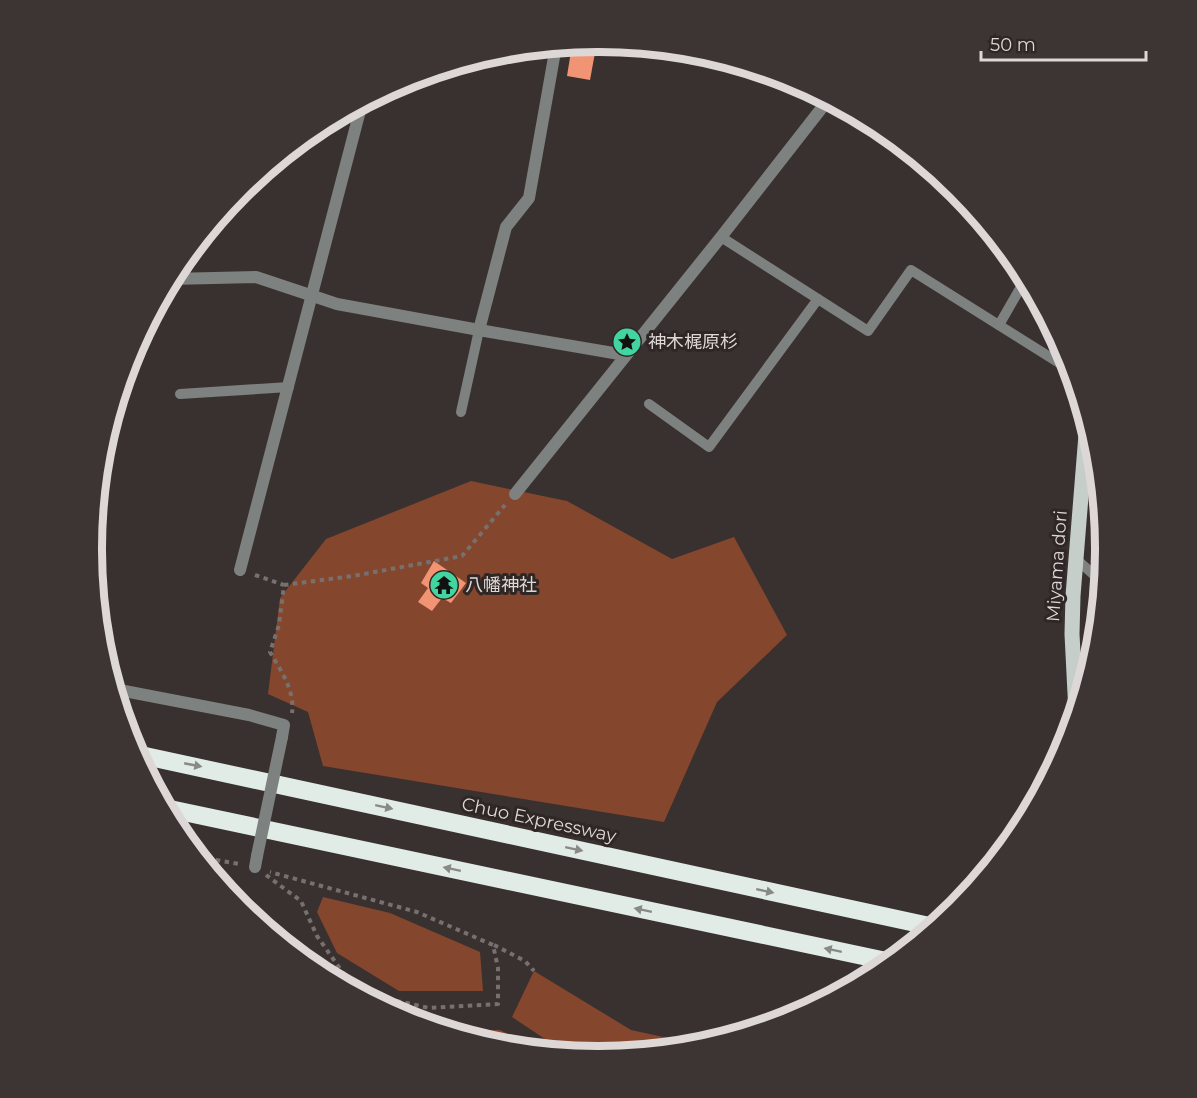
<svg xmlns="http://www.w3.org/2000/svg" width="1197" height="1098" viewBox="0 0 1197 1098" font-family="Montserrat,'Noto Sans JP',sans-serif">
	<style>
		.green { fill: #85462e }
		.building { fill: #f19473 }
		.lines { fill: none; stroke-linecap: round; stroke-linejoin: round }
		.path { stroke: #77706e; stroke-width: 4; stroke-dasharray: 4.5 4.5; stroke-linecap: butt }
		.service { stroke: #7d817f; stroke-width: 10 }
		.minor { stroke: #7d817f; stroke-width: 12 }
		.primary { stroke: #c6ceca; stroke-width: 15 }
		.motorway { stroke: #e2ece7; stroke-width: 18 }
		.minor-bridge { stroke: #7d817f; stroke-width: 12 }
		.oneway { fill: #888a86 }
		.labels { text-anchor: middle; stroke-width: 6; stroke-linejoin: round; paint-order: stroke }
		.poi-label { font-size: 18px; fill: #ddd8d6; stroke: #2f2725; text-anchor: start }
		.street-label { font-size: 18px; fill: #ddd8d6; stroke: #2f2725 }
		.rim { fill: none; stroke: #ddd8d6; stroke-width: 8 }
	</style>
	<rect width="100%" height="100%" fill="#39312f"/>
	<g class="green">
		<polygon points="471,481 567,501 672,559 734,537 787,635 717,702 664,822 323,766 308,712 268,694 280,598 326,539"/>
		<polygon points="323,897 390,913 480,952 483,991 399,991 337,953 317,912"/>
		<polygon points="534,971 631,1030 696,1044 812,994 833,996 792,1018 697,1046 598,1056 566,1053 512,1017"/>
		<polygon points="447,1030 500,1030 541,1050 499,1046"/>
	</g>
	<g class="building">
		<polygon points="597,42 590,80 567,76 572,45"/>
		<polygon points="434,561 466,583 451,603 442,598 432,611 418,602 428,588 421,583"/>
	</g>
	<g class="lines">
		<g class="path">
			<path d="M255 575 284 585 279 625 270 652C281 671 295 690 292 713"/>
			<polyline points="284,585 353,576 462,556 505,505"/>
			<polyline points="198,857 239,864"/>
			<polyline points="266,875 301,901 317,936 348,980 388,999 429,1008 498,1004 498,968 493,945 417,912 270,872"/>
			<polyline points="494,945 525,961 534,971"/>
		</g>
		<g class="service">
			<polyline points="818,299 868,331 911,270 1072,371"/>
			<polyline points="999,325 1026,278"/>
			<polyline points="180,394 289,387"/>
			<polyline points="649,404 709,447 818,299 721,237"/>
			<polyline points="461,412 479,330"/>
			<polyline points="1076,559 1102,582"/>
		</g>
		<g class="minor">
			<polyline points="171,279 256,277 337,304 479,330 625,355"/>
			<polyline points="479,330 506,227 529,198 556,46"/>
			<polyline points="515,494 721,237 828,100"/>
			<polyline points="240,570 362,103"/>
			<polyline points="114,689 249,715 284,725 282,737"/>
			<polyline points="255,867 257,856"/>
		</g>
		<polyline class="primary" points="1076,713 1072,634 1073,596 1087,422"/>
		<g class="motorway">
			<polyline points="136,754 934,927"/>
			<polyline points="165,808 891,962"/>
		</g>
		<polyline class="minor-bridge" points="257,856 282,737"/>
	</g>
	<defs><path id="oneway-solid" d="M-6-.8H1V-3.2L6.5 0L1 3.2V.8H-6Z" transform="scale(1.5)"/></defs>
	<g class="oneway">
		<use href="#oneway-solid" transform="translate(193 765) rotate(11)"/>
		<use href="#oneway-solid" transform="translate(384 807) rotate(12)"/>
		<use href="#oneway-solid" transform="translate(574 849) rotate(12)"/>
		<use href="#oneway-solid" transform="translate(452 869) rotate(-168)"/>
		<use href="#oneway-solid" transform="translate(765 891) rotate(12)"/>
		<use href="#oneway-solid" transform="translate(643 910) rotate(-168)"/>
		<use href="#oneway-solid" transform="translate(833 950) rotate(-168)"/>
	</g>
	<defs>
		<g id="sight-disc" transform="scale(1.5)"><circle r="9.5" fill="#42d4a1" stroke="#2f2725"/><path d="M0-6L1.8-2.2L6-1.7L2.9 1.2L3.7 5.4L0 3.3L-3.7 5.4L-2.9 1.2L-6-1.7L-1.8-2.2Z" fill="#111"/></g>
		<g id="temple-disc" transform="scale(1.5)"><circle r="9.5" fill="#42d4a1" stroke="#2f2725"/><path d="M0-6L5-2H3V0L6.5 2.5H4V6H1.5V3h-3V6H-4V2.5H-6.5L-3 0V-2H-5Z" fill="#111"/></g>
	</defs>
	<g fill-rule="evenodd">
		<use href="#sight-disc" x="627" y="342"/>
		<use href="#temple-disc" x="444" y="585"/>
	</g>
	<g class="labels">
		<g class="poi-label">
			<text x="648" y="348">神木梶原杉</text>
			<text x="465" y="591">八幡神社</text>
		</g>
		<g class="street-label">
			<text transform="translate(1057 566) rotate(-86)" y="6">Miyama dori</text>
			<text transform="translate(539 820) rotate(12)" y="6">Chuo Expressway</text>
		</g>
	</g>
	<path d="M0 0H1197V1098H0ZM598 52H599A496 496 0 0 1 1095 548V550A496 496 0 0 1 599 1046H598A496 496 0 0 1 102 550V548A496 496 0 0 1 598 52Z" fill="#3d3533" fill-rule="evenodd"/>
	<path class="rim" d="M598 52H599A496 496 0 0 1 1095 548V550A496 496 0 0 1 599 1046H598A496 496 0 0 1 102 550V548A496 496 0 0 1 598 52Z"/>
	<path d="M981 51v9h165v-9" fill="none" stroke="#ddd8d6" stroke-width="3"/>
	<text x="990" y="51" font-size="18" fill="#ddd8d6" stroke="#2f2725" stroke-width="4.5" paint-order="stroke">50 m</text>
</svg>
